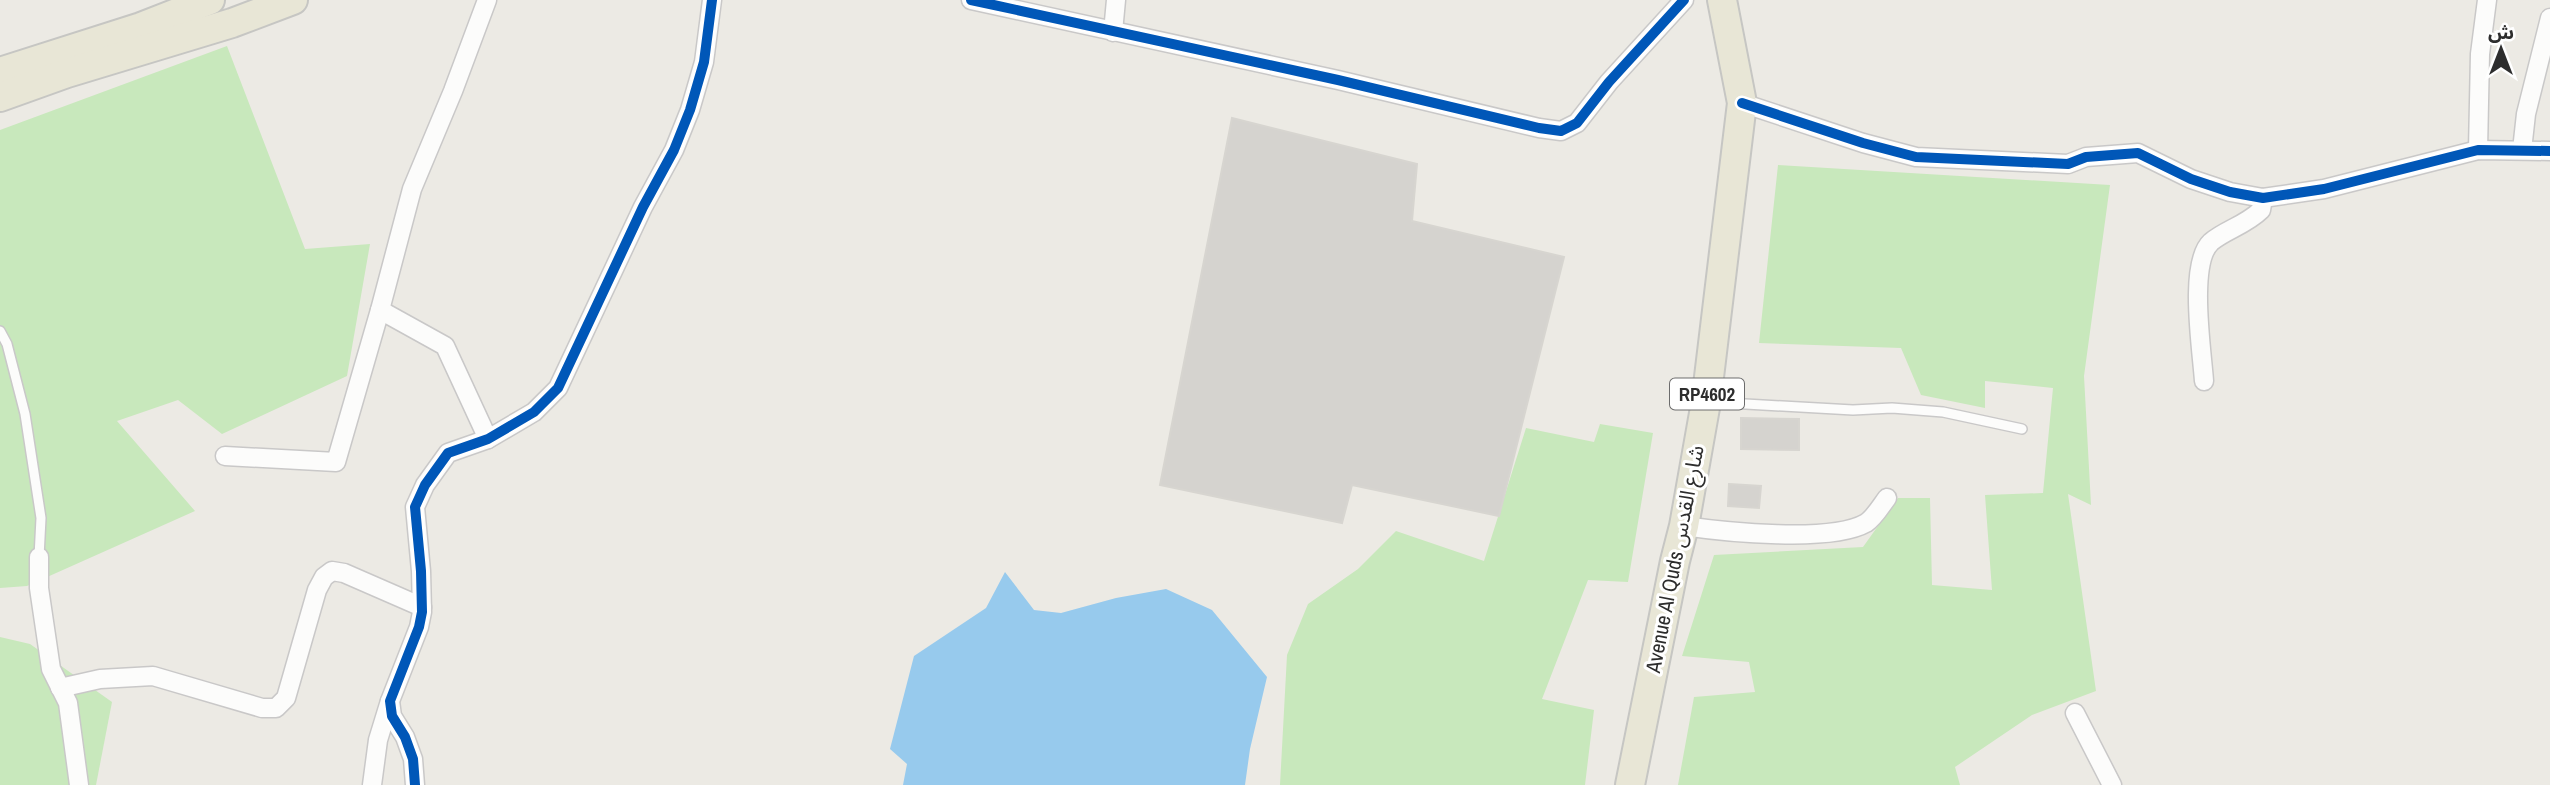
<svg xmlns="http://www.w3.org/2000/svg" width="2550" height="785" viewBox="0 0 2550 785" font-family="'Archivo Narrow','Noto Sans Arabic',sans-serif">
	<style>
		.green { fill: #c8e8bc }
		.water { fill: #97caed }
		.building { fill: #d5d3cf; stroke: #d7d5d0; stroke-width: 2 }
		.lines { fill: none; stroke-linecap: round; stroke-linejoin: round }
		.lane-casing { stroke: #c9c8c8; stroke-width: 12 }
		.street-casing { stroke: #c9c8c8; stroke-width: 21 }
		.primary-casing { stroke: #c6c6c3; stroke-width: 32 }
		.lane { stroke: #fcfcfb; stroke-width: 9 }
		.street { stroke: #fcfcfb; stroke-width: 18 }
		.primary { stroke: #e8e6d6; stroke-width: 28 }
		.cycleway-casing { stroke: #fff; stroke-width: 15 }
		.cycleway { stroke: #0057b8; stroke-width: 10 }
		.labels { text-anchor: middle; stroke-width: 6; stroke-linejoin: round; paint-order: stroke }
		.shield { fill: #fff; stroke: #6c6c6c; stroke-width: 2 }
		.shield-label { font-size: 19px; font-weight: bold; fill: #2d2d2d }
		.street-label { font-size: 21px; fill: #2d2d2d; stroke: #fff }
	</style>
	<rect width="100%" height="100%" fill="#eceae4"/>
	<g class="green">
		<polygon points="227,46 305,249 370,244 347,376 222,434 178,400 117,421 195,511 27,586 0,588 0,130"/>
		<polygon points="1778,165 2110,185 2084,376 2091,505 2068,494 2096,691 2032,715 1955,767 1960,785 1678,785 1694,697 1755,692 1749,662 1682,656 1714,555 1863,547 1898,498 1930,498 1932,585 1992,590 1985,495 2043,493 2053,388 1985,381 1985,408 1921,395 1901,348 1759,343"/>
		<polygon points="1600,424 1653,433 1628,582 1588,580 1542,699 1594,710 1585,785 1280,785 1287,655 1308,604 1358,569 1396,531 1484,561 1526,428 1594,442"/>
		<polygon points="0,637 30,644 112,702 96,785 0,785"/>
	</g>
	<polygon class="water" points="1005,572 1034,610 1061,613 1116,598 1166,589 1212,610 1267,677 1250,749 1245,785 903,785 907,764 890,749 914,656 986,608"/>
	<g class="building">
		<polygon points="1232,118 1417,164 1412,221 1564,257 1499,516 1352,485 1342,523 1160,485"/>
		<polygon points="1741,418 1799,419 1799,450 1741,449"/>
		<polygon points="1729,484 1761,486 1759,508 1728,506"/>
	</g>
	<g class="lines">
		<g class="lane-casing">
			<g id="lane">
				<polyline points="0,331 7,344 25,414 41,518 39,557"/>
				<polyline points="1711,402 1853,410 1892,408 1943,412 2022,429"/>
			</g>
		</g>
		<g class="street-casing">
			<g id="street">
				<polyline points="971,0 1338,80 1539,128 1561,131 1577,123 1609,82 1684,0"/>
				<polyline points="1113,32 1116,0"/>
				<polyline points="1742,103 1863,143 1916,157 2068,164 2086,157 2138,153 2191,179 2230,192 2263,198 2324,189 2478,150 2550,151"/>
				<polyline points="2478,150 2480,54 2487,0"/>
				<polyline points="2522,150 2526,114 2550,18"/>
				<polyline points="380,310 445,346 488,439"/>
				<path d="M2204 381C2202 351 2188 263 2211 242 2225 230 2246 225 2261 210L2263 198"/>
				<polyline points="225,456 336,462 380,310 412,189 453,91 487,0"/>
				<path d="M1684 526C1725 532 1831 543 1866 523 1874 518 1881 506 1887 498"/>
				<polyline points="39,557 39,588 51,669 68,703 79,785"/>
				<polyline points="60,688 100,679 153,676 262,708 276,708 286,698 317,590 324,577 332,571 344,573 422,607"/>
				<polyline points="2075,713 2112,785"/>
				<polyline points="372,785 378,740 390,701"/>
				<polyline points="415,785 413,759 405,737 392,716 390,701 419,627 422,612 421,571 415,507 425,485 448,453 488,439 534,412 558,388 643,207 674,150 690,110 704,62 712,0"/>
			</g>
		</g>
		<g class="primary-casing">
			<g id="primary">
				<polyline points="0,72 141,27 210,0"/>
				<polyline points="0,97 67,73 232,23 293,0"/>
				<polyline points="1630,785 1675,561 1684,526 1706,402 1742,103 1722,0"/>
			</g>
		</g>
		<use href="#lane" class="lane"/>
		<use href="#street" class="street"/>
		<use href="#primary" class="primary"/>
		<g class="cycleway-casing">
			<g id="cycleway">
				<polyline points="971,0 1338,80 1539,128 1561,131 1577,123 1609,82 1684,0"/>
				<polyline points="1742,103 1863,143 1916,157 2068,164 2086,157 2138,153 2191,179 2230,192 2263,198 2324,189 2478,150 2550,151"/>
				<polyline points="415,785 413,759 405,737 392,716 390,701 419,627 422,612 421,571 415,507 425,485 448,453 488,439 534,412 558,388 643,207 674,150 690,110 704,62 712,0"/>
			</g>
		</g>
		<use href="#cycleway" class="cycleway"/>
	</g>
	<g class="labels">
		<rect class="shield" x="1670" y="378.5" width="74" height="31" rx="5"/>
		<g class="shield-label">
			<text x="1707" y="401">RP4602</text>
		</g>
		<g class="street-label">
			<text transform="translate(1675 559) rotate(-79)" y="7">Avenue Al Quds شارع القدس</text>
		</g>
	</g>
	<g transform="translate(2501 49)" stroke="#ffffff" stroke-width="5" paint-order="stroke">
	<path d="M0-5L12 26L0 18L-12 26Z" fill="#2d2d2d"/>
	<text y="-10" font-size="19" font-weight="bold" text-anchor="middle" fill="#2d2d2d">ش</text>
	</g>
</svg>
